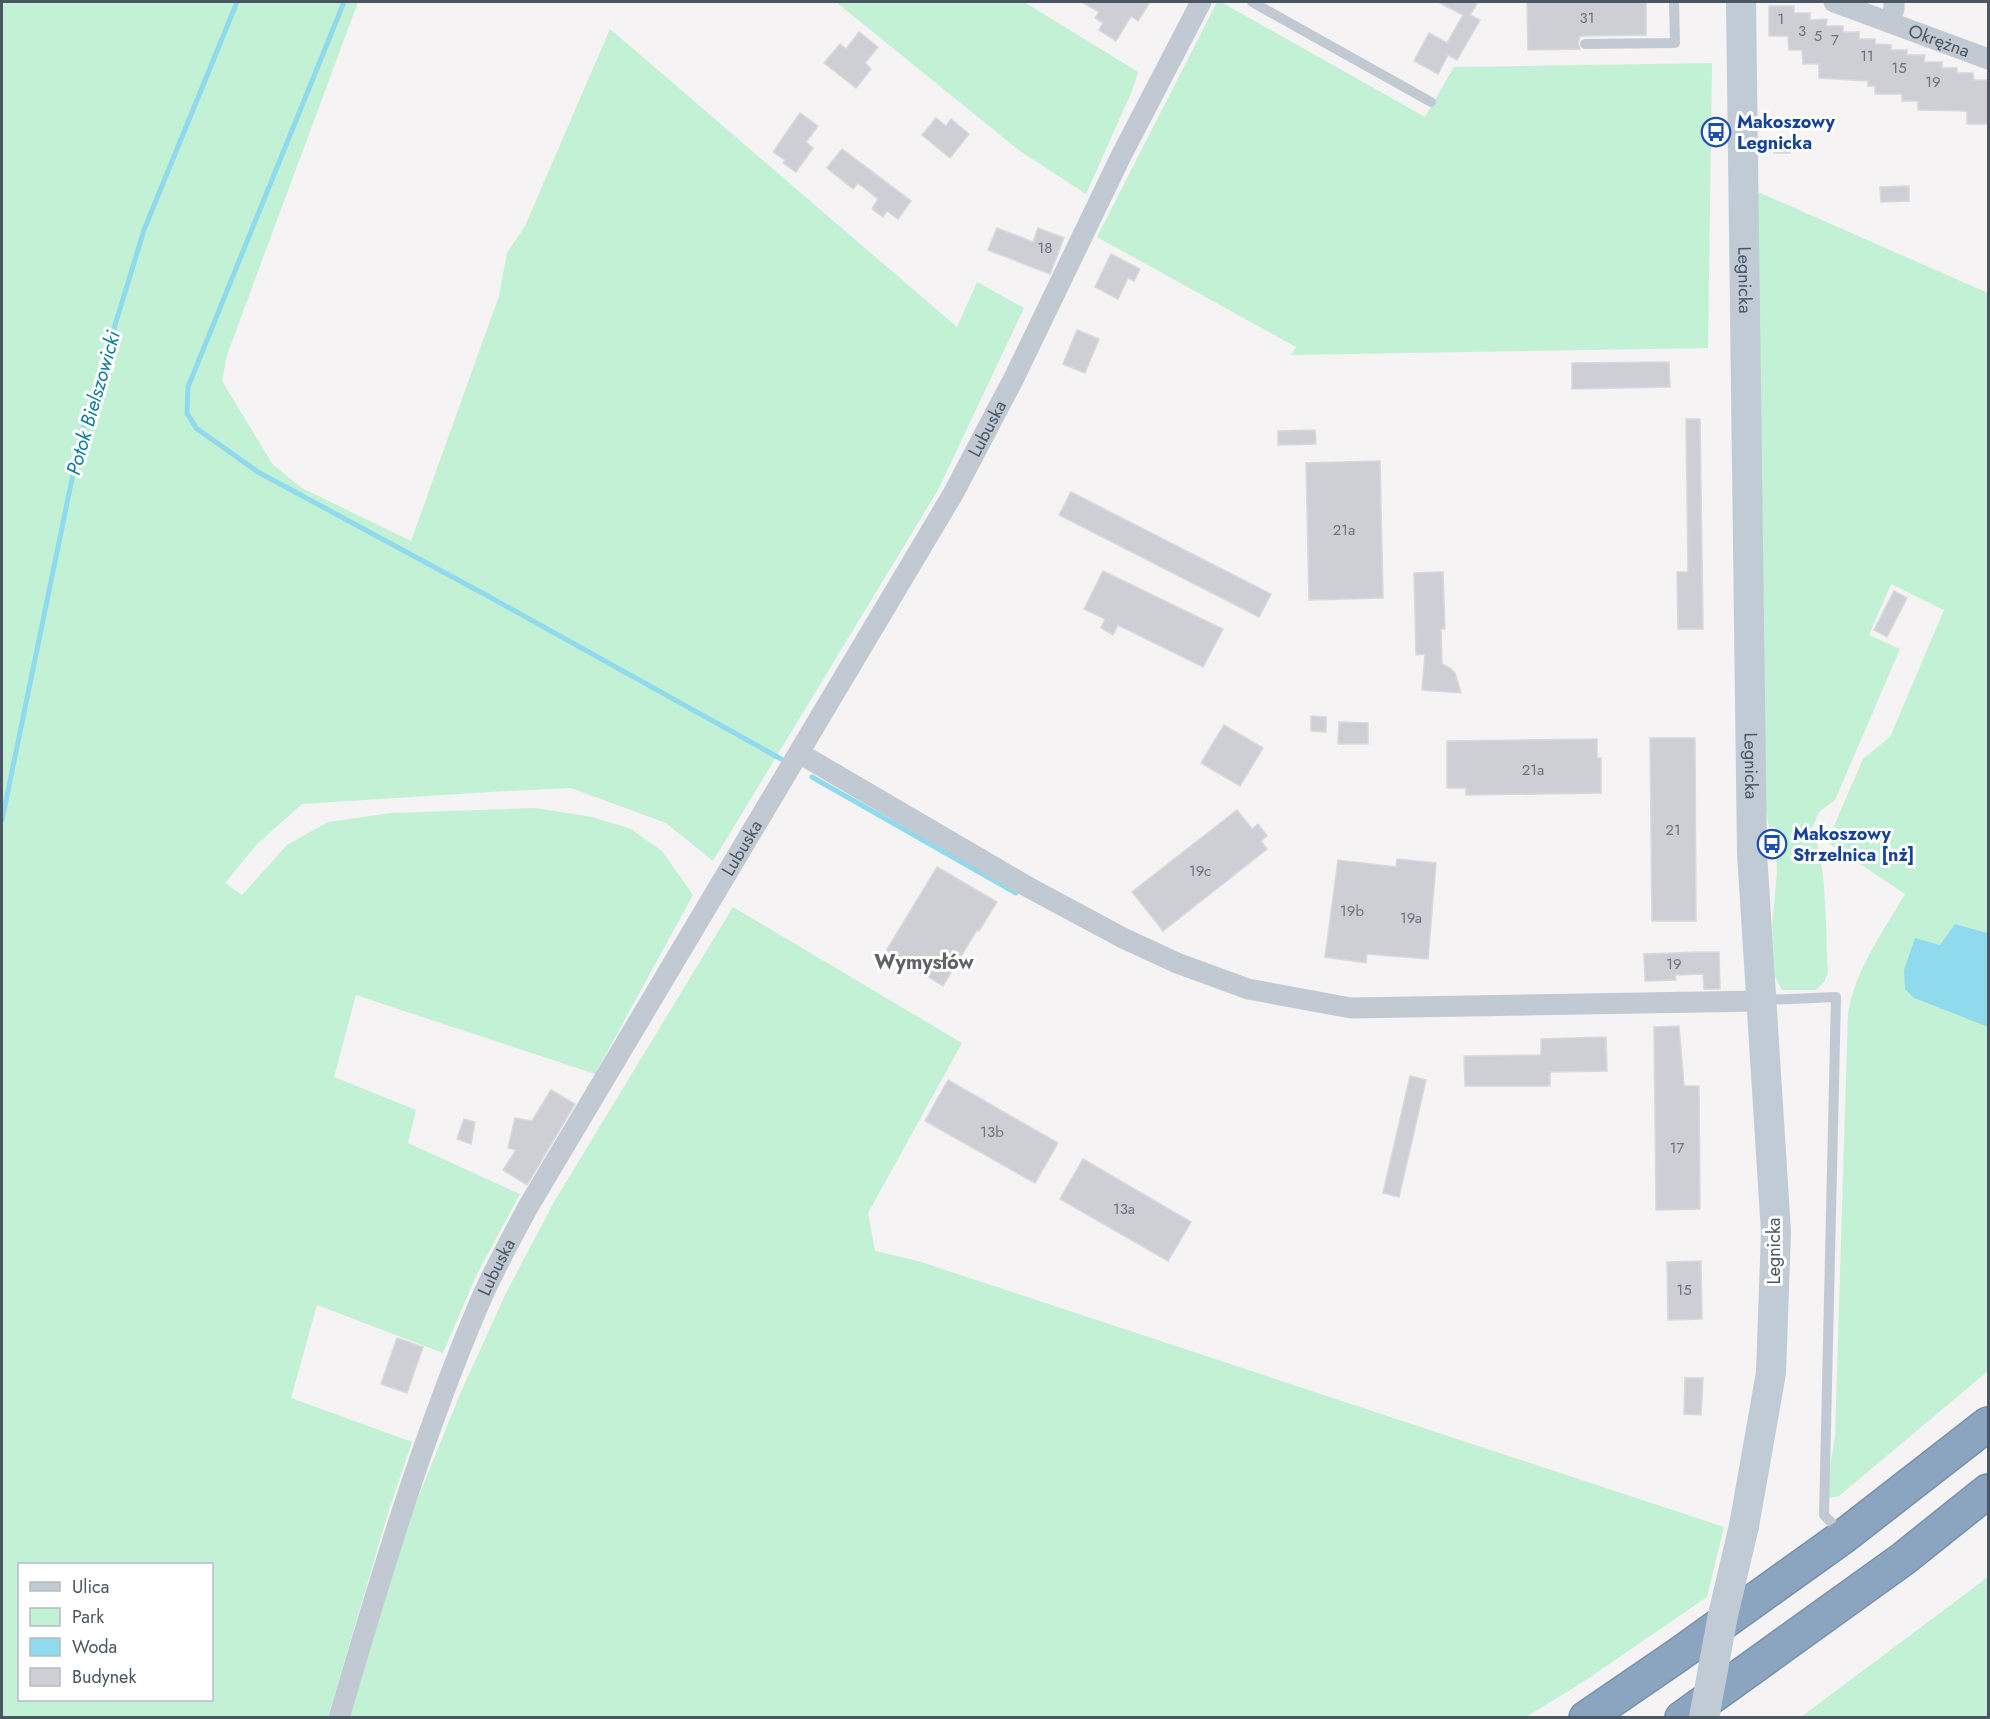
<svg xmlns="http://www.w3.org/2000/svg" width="1990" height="1719" viewBox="0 0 1990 1719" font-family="Jost,sans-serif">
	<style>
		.green { fill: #c3f1d5; fill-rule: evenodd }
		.water { fill: #90daee }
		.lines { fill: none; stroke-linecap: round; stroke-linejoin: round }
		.stream { stroke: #90daee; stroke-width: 5 }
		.building { fill: #cdcfd5; stroke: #d7d9de; stroke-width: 1.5 }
		.motorway-casing { stroke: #7690ad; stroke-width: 36 }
		.service { stroke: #c1cad2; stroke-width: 10 }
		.minor { stroke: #c1cad2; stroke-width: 21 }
		.secondary { stroke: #c1cbd6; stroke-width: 30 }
		.motorway { stroke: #8ba5c1; stroke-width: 33 }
		.secondary-bridge { stroke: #c1cbd6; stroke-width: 30 }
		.labels { text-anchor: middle; stroke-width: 6; stroke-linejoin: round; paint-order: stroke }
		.number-label { font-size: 15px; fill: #6b747e }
		.street-label { font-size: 18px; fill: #4a5661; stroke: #fff }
		.transit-label { font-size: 18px; font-weight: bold; fill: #164399; stroke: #fff; text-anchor: start }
		.water-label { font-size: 20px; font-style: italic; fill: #0c7c9b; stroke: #fff }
		.neighbourhood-label { font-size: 20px; font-weight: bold; fill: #5f6368; stroke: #fff }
	</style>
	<rect width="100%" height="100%" fill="#f5f3f3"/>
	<g class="green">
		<path d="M2 2H358L227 355 222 381 273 465 302 488 411 541 499 296 507 253 525 226 610 29 957 327 977 282 1024 308 938 490 713 861 666 823 571 788 490 792 302 804 257 844 225 883 242 895 287 845 328 822 391 813 536 808 592 817 631 829 662 851 693 895 595 1074 356 995 334 1077 416 1110 408 1143 520 1194 477 1274 443 1353 317 1305 291 1398 412 1442 388 1513 328 1717 2 1718ZM20 1564H212V1700H20Z"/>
		<polygon points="836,2 1024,2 1138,72 1132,91 1086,194 1020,151"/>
		<polygon points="1217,2 1221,2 1425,117 1454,67 1712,63 1708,348 1291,355 1296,347 1097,237"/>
		<path d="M1751 189 1988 293V933L1955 924 1914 998 1988 1027V1371L1839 1496 1829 1498V1474L1835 1436 1848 1014C1855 970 1883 932 1905 894L1827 842 1863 759 1890 737 1944 610 1891 584 1869 635 1900 649 1835 800 1819 812 1812 828C1828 868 1825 929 1828 973L1824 982 1816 990H1782L1775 977 1772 926 1777 872 1775 827H1769L1760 779Z"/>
		<polygon points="733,907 962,1043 868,1213 875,1251 918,1261 1724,1527 1707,1597 1586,1680 1526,1717 349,1718 409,1520 460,1394 506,1293 554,1202"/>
		<polygon points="1988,1577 1988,1717 1801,1717"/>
	</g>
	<polygon class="water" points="1955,924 1988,933 1988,1027 1914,998 1905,989 1904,970 1915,938 1940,945"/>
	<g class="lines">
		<g class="stream">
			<polyline points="344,2 188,387 187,413 196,428 258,472 486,595 783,760"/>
			<polyline points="812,777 1016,893"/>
			<polyline points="2,820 80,440 144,230 237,2"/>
		</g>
	</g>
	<g class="building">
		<polygon points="1082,2 1150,2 1138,21 1131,16 1116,41 1099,30 1103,23 1095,18 1099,12"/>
		<polygon points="1438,2 1478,2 1470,15 1480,20 1457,60 1448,55 1438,74 1414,61 1429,33 1447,43 1463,15"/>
		<polygon points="1527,2 1646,2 1646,35 1580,36 1578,44 1580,49 1528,50"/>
		<polygon points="1769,6 1794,6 1794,13 1810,13 1810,20 1827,19 1826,26 1843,26 1843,32 1859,32 1859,39 1875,39 1875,44 1891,45 1891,50 1907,50 1907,55 1925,55 1924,62 1942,62 1942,68 1957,68 1957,73 1973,73 1974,80 1989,80 1989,124 1967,124 1967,111 1918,110 1918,101 1902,101 1902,94 1875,94 1875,86 1868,86 1868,81 1819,78 1819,64 1803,64 1802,50 1789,50 1788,36 1769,36"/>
		<polygon points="859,32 878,47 865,63 871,69 856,88 824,63 840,44 846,49"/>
		<polygon points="800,113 818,126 806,142 813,148 796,172 783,163 785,160 773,152"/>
		<polygon points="936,118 946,126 951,119 969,134 950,158 922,135"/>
		<rect x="1774" y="140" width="16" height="13"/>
		<polygon points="842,149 911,201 898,219 887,211 883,217 872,209 878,199 858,183 853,189 827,168"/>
		<polygon points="1909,186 1909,201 1881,202 1880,187"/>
		<polygon points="997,228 1033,242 1038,228 1064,238 1050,274 988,250"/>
		<polygon points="1111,254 1140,269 1134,281 1128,278 1118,299 1095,287"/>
		<polygon points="1077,330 1099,339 1085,373 1063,364"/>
		<polygon points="1669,362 1670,387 1572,389 1572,363"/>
		<polygon points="1686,419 1700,419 1703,629 1678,629 1677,572 1688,572"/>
		<polygon points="1315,430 1316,444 1278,445 1278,431"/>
		<polygon points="1380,461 1383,598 1309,600 1306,463"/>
		<polygon points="1071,492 1271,594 1259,617 1059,515"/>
		<polygon points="1103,571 1223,629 1203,667 1118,625 1113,635 1101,628 1105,619 1084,609"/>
		<polygon points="1443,572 1445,629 1441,629 1442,664 1450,668 1455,673 1461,693 1422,690 1425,654 1416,655 1414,573"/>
		<polygon points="1894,591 1907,598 1887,637 1874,630"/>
		<polygon points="1311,716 1326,717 1326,732 1311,731"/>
		<polygon points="1339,722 1368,723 1368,744 1338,744"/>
		<polygon points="1224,725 1263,748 1240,786 1201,763"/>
		<polygon points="1650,738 1695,738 1696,921 1652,921"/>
		<polygon points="1597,739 1597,758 1601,758 1601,793 1466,795 1466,788 1447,788 1447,741"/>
		<polygon points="1237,810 1252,829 1258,824 1267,836 1261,841 1267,849 1163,931 1132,892"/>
		<polygon points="1397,859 1436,863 1428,959 1367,954 1366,963 1325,957 1338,860 1396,867"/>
		<polygon points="937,867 997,902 979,931 977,930 943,986 886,951"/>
		<polygon points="1703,952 1719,952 1720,989 1704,989 1703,974 1675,975 1676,980 1645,981 1644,954"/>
		<polygon points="1679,1026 1684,1086 1699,1086 1700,1209 1656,1210 1654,1027"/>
		<polygon points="1606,1037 1607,1071 1550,1072 1550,1086 1465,1086 1464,1056 1541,1055 1541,1039"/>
		<polygon points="1410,1076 1426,1080 1399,1197 1383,1193"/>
		<polygon points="948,1080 1058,1143 1035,1183 925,1121"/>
		<polygon points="551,1090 575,1104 527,1185 503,1170 516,1150 508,1148 515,1118 532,1121"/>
		<polygon points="464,1119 475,1122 471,1144 457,1139"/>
		<polygon points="1083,1159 1191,1222 1168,1261 1060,1199"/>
		<polygon points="1701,1261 1702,1319 1668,1320 1667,1262"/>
		<polygon points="397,1338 423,1347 407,1393 381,1384"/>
		<polygon points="1685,1378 1703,1378 1701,1415 1684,1414"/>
	</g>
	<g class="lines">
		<g class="motorway-casing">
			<g id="motorway">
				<polyline points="1586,1718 1678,1655 1844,1536 1988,1424"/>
				<polyline points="1682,1718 1903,1559 1988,1491"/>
			</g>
		</g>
		<g class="service">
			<polyline points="1252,2 1431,102"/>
			<polyline points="1585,44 1675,43 1674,2"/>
			<polyline points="1764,1000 1836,997 1824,1515 1842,1534"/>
		</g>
		<g class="minor">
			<path id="s1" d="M1834 2 1988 59"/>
			<polyline points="1889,22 1894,9 1894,2"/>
			<polyline points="799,753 1028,887 1123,938 1177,963 1248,989 1351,1008 1760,1001"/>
			<path id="s2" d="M339 1718C380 1578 422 1438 479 1304 493 1271 511 1239 528 1207L953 494 1014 378 1121 156 1201 2"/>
		</g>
		<path class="secondary" id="s3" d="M1741 2 1752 853 1776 1232 1771 1373 1744 1526"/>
		<use href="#motorway" class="motorway"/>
		<polyline class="secondary-bridge" points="1704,1718 1723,1615 1744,1526"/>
	</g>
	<defs>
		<g id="bus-ring" transform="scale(1.5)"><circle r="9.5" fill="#fff" stroke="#1a4fb4" stroke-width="1.5"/><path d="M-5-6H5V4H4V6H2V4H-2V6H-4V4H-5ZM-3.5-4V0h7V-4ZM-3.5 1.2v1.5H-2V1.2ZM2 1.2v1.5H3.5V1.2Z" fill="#1a4fb4"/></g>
	</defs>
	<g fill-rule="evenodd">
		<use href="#bus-ring" x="1716" y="132"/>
		<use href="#bus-ring" x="1772" y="844"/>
	</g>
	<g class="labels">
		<g class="number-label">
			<text x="1587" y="23">31</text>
			<text x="1781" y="24">1</text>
			<text x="1802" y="36">3</text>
			<text x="1818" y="41">5</text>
			<text x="1835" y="45">7</text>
			<text x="1867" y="61">11</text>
			<text x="1899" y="73">15</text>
			<text x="1933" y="87">19</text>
			<text x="1045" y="253">18</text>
			<text x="1344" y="535">21a</text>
			<text x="1533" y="775">21a</text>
			<text x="1673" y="835">21</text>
			<text x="1200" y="876">19c</text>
			<text x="1352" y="916">19b</text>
			<text x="1411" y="923">19a</text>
			<text x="1674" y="969">19</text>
			<text x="992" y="1137">13b</text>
			<text x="1677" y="1153">17</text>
			<text x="1124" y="1214">13a</text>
			<text x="1684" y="1295">15</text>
		</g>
		<g class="street-label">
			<text dy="6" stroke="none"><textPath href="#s1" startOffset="112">Okrężna</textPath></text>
			<text dy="6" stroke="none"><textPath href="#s3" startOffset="278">Legnicka</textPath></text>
			<text dy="6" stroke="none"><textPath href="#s2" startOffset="1450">Lubuska</textPath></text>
			<text dy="6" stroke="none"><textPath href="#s3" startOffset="764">Legnicka</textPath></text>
			<text dy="6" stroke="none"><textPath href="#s2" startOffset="964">Lubuska</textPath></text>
			<text transform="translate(1774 1251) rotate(-90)" y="6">Legnicka</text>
			<text dy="6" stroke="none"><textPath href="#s2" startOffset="478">Lubuska</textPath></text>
		</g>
		<g class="transit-label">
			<text x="1737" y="128">Makoszowy<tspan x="1737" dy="21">Legnicka</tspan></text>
			<text x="1793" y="840">Makoszowy<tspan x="1793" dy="21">Strzelnica [nż]</tspan></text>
		</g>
		<g class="water-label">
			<text transform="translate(93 403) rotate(-74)" y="7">Potok Bielszowicki</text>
		</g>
		<g class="neighbourhood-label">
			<text x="924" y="969">Wymysłów</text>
		</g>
	</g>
	<rect width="1990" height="1719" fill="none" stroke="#4a5661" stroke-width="6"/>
	<rect x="18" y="1563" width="195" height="138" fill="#ffffff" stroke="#b7bbc0" stroke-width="1.5"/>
	<rect x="30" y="1582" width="30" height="9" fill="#c1cbd6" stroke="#b7bbc0" stroke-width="1.5"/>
	<text x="72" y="1593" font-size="18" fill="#4a5661">Ulica</text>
	<rect x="30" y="1608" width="30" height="18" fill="#c3f1d5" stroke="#b7bbc0" stroke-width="1.5"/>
	<text x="72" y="1623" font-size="18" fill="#4a5661">Park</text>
	<rect x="30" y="1638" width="30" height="18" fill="#90daee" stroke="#b7bbc0" stroke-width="1.5"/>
	<text x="72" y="1653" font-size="18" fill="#4a5661">Woda</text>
	<rect x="30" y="1668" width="30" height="18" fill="#cdcfd5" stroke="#b7bbc0" stroke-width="1.5"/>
	<text x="72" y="1683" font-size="18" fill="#4a5661">Budynek</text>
</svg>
